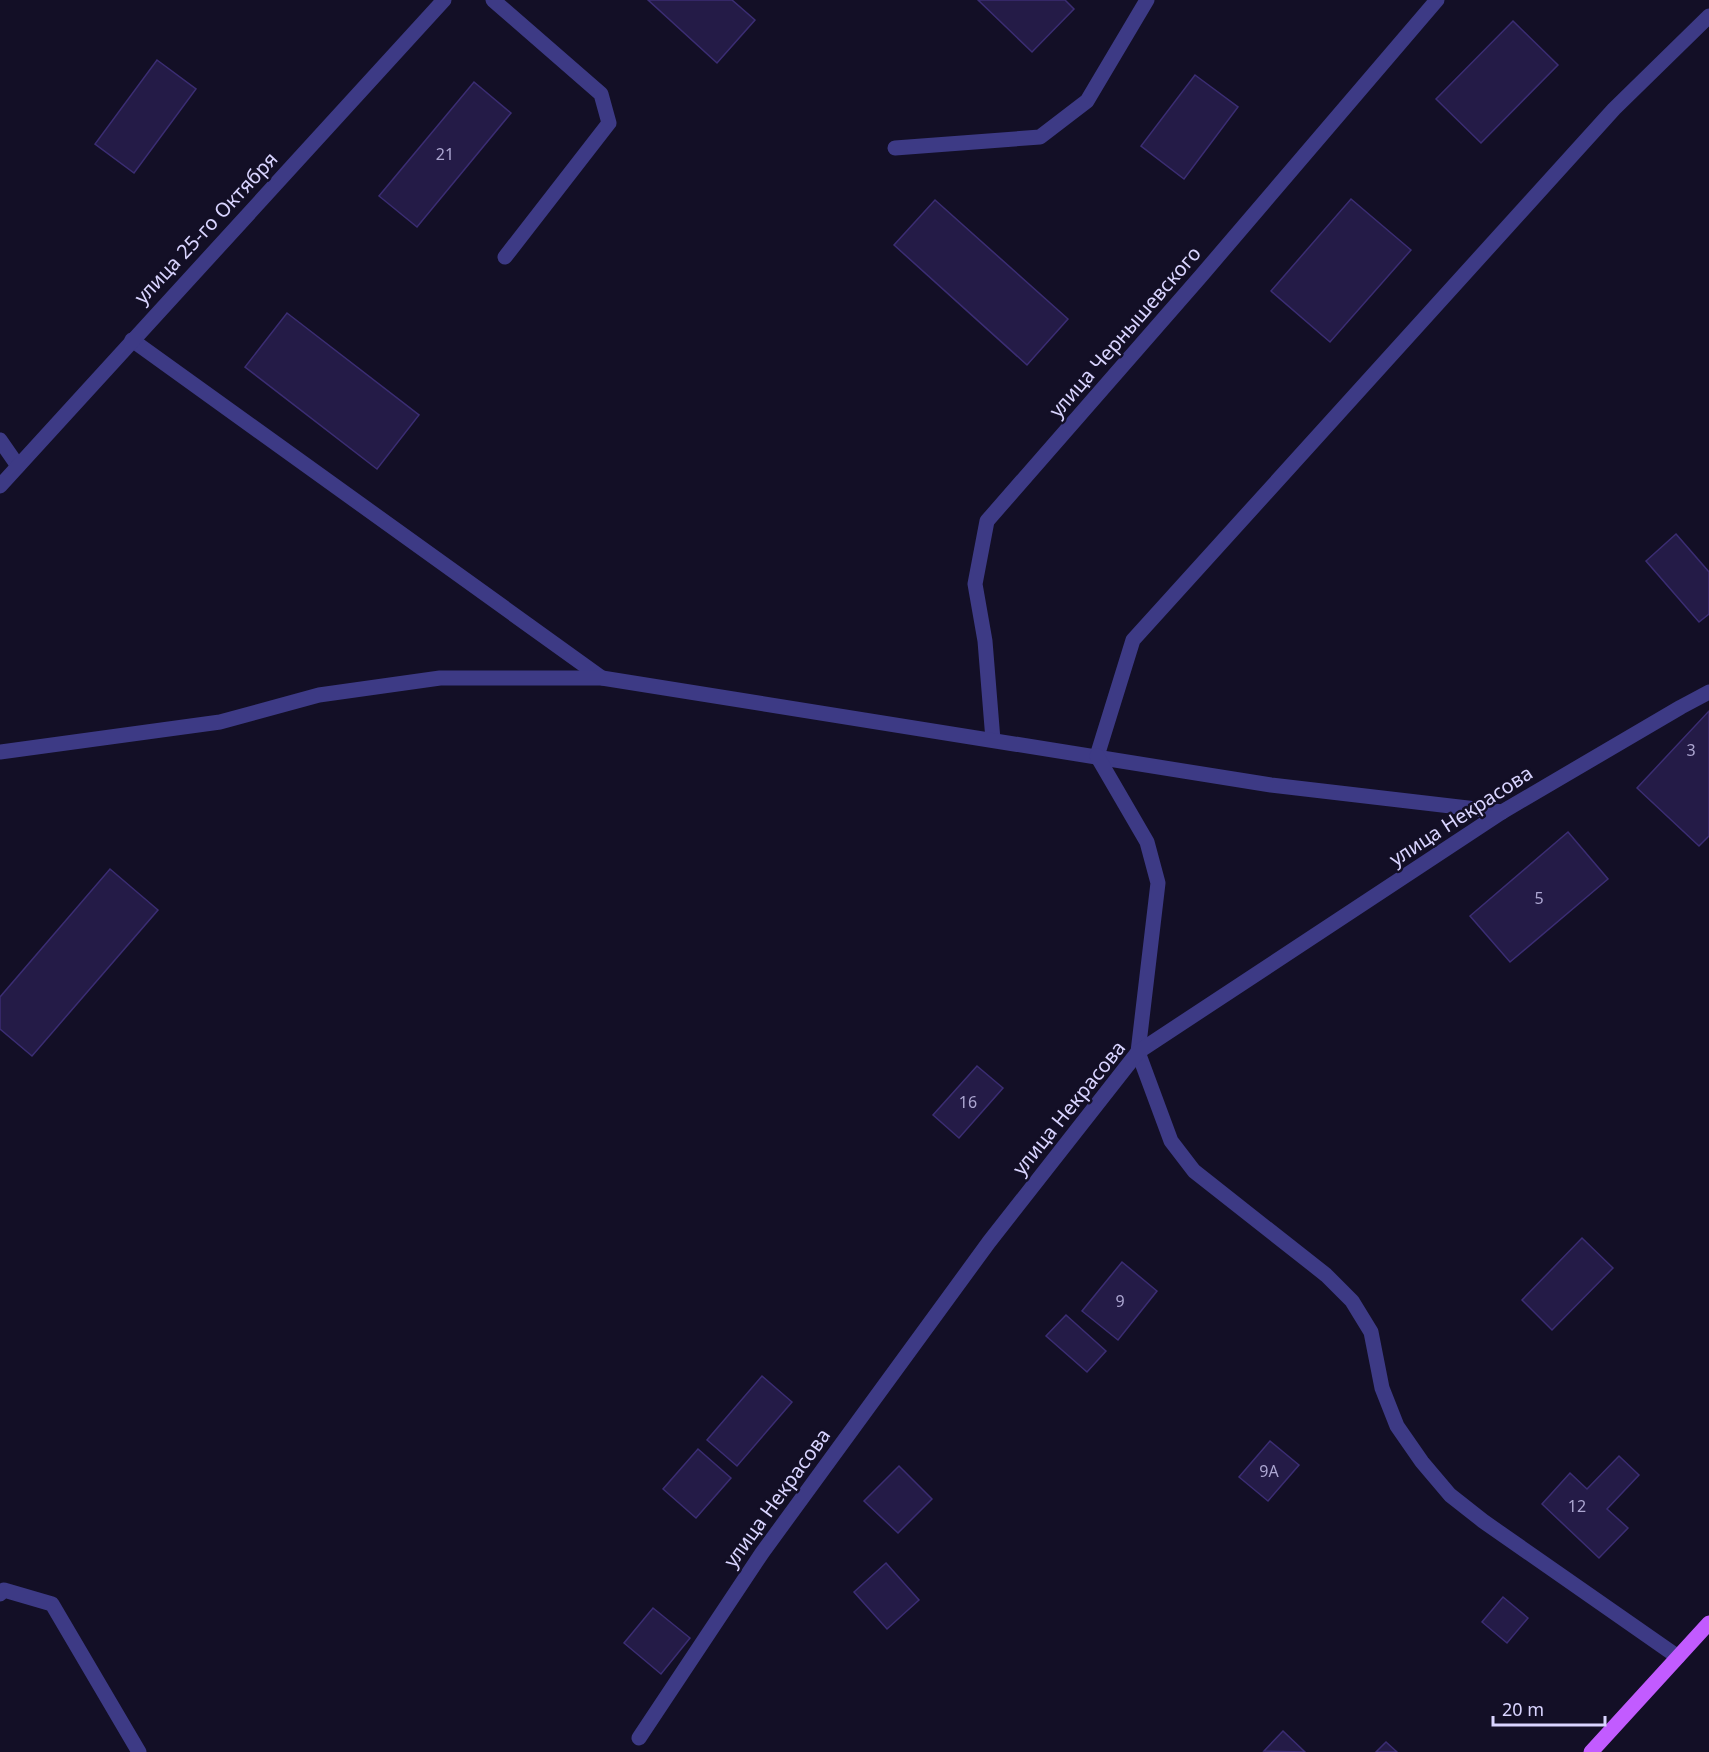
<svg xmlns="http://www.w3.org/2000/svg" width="1709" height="1752" viewBox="0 0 1709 1752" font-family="'Noto Sans',sans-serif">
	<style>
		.building { fill: #241b47; stroke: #3b2d73; stroke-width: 1.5 }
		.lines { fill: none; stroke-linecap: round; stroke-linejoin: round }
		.service { stroke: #3d3a85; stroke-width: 15 }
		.minor { stroke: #3d3a85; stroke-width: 15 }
		.primary { stroke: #c25bff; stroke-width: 15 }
		.labels { text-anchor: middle; stroke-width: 5; stroke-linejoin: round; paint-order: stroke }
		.number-label { font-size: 16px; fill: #aca6d1 }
		.street-label { font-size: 20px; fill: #d9d4ff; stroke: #130f26 }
	</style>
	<rect width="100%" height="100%" fill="#130f26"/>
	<g class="building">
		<polygon points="648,0 732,0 755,20 717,63"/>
		<polygon points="978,0 1065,0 1074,9 1032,52"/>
		<polygon points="1513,21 1558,65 1481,143 1436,99"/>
		<polygon points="157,60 196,89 134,173 95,144"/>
		<polygon points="1195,75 1238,107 1184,179 1141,146"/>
		<polygon points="474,82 511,113 417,227 379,196"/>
		<polygon points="1351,199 1411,250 1330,342 1271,291"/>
		<polygon points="935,200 1068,319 1027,365 894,245"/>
		<polygon points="287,313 419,415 377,469 245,367"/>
		<polygon points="1676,534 1709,572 1709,614 1699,622 1646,561"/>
		<polygon points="1709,711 1709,836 1699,846 1637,788"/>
		<polygon points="1568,832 1608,879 1510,962 1470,916"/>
		<polygon points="110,869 158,910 32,1056 0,1029 0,997"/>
		<polygon points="977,1066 1003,1088 959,1138 933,1115"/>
		<polygon points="1582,1238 1613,1268 1552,1330 1522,1300"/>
		<polygon points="1122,1262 1157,1291 1118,1340 1082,1311"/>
		<polygon points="1066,1315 1106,1351 1087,1372 1046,1336"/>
		<polygon points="762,1376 792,1402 737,1466 707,1440"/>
		<polygon points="1270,1441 1299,1465 1268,1501 1239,1477"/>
		<polygon points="698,1449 731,1478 696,1518 663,1489"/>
		<polygon points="1619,1456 1639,1475 1607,1509 1628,1528 1599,1558 1542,1504 1570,1473 1587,1489"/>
		<polygon points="899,1466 932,1499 898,1533 864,1501"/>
		<polygon points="886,1563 919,1600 887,1629 854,1592"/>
		<polygon points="1503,1597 1528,1618 1507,1643 1482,1622"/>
		<polygon points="653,1608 690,1638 661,1674 624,1643"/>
		<polygon points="1283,1731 1305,1752 1264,1751"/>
		<polygon points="1386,1742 1397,1752 1376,1752"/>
	</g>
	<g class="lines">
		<g class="service">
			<polyline points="493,0 601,94 609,123 505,257"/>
			<polyline points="895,148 1040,137 1087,101 1147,0"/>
			<polyline points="0,440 18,466"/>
			<polyline points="1097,756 1133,640 1614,109 1709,16"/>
			<polyline points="0,1594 4,1590 52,1604 139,1752"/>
		</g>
		<g class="minor">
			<polyline points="132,340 602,678"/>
			<polyline points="0,486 444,0"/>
			<polyline points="993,740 985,641 975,584 987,521 1201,276 1437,0"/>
			<polyline points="0,752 220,722 319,695 440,678 602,678 1271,785 1502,812"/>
			<polyline points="1097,756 1147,842 1158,883 1138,1052 1171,1141 1194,1171 1326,1275 1352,1301 1371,1332 1382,1388 1397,1426 1422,1462 1450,1495 1483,1521 1678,1657"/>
			<polyline points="639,1738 762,1553 989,1242 1138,1052 1502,812 1681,707 1709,692"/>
		</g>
		<polyline class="primary" points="1591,1752 1709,1623"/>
	</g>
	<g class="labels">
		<g class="number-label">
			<text x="445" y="160">21</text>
			<text x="1691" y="756">3</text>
			<text x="1539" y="904">5</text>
			<text x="968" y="1108">16</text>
			<text x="1120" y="1307">9</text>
			<text x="1269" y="1477">9А</text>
			<text x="1577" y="1512">12</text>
		</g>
		<g class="street-label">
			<text transform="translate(206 228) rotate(-47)" y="7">улица 25-го Октября</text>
			<text transform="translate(1125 332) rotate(-49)" y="7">улица Чернышевского</text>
			<text transform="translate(1461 816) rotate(-33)" y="7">улица Некрасова</text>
			<text transform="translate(1069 1108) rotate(-51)" y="7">улица Некрасова</text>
			<text transform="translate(777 1498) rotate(-54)" y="7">улица Некрасова</text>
		</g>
	</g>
	<path d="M1493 1716v9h112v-9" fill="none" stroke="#d9d4ff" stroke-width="3"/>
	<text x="1502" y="1716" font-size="18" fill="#d9d4ff" stroke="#130f26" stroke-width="4.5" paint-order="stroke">20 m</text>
</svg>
